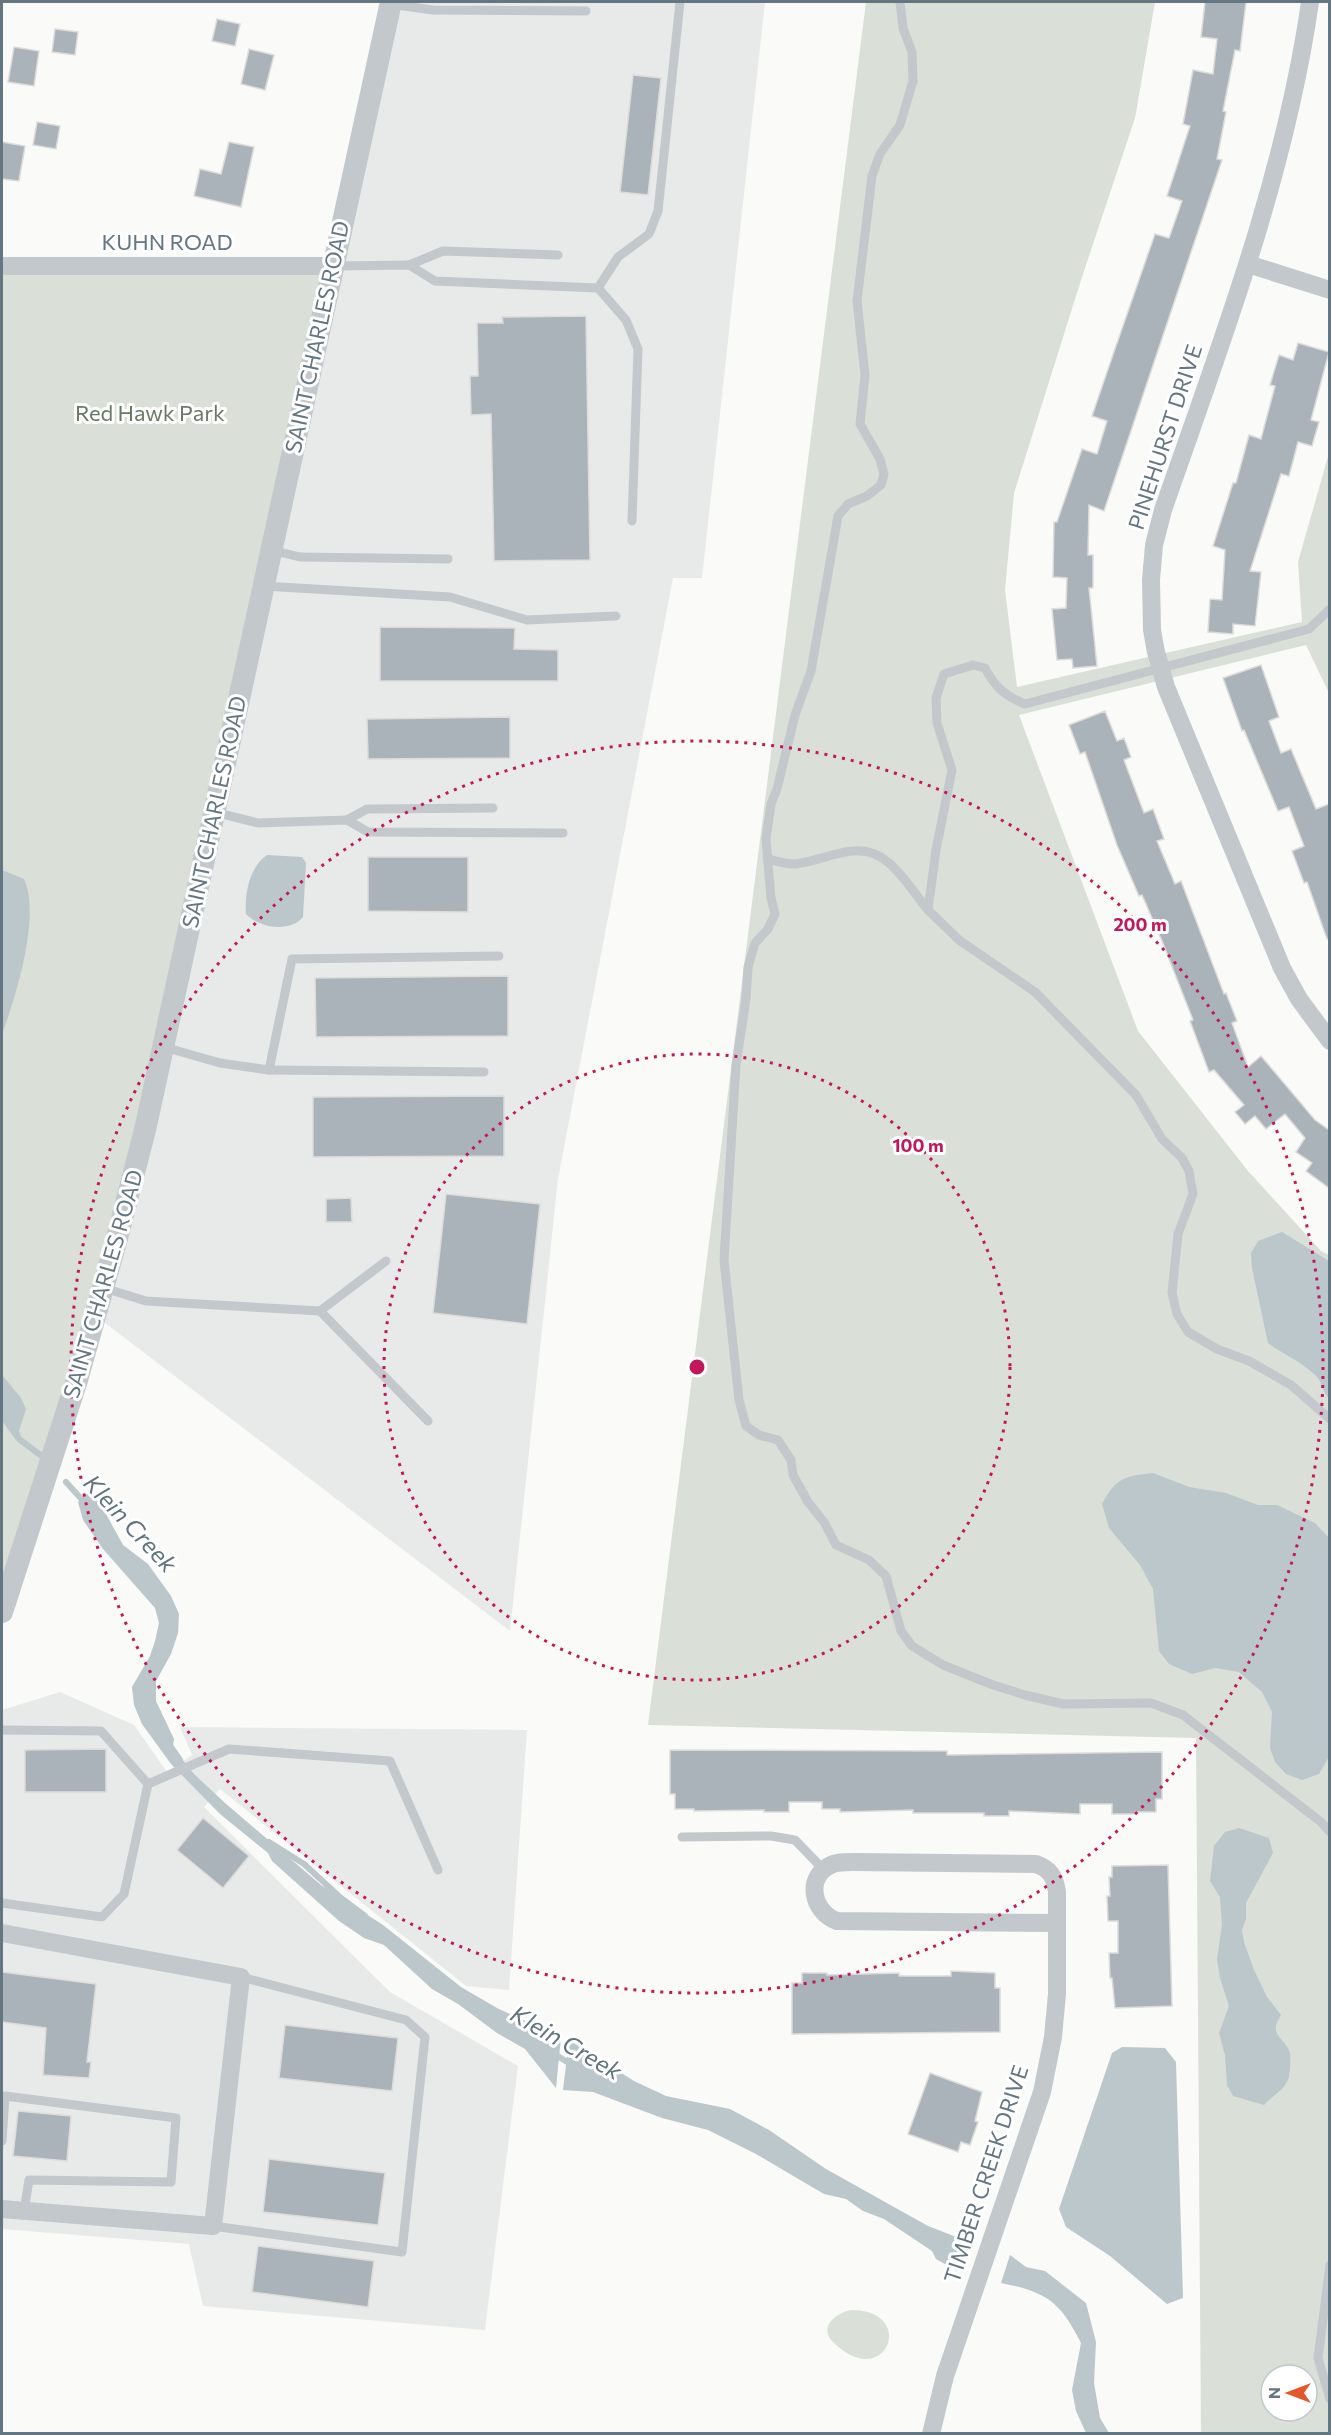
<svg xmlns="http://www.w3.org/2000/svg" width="1331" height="2435" viewBox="0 0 1331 2435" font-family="Commissioner,sans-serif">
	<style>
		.built { fill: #e8e9e9 }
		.green { fill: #dadfd7; fill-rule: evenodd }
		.water { fill: #bbc7cb }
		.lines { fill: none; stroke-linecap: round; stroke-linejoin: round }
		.stream { stroke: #bbc7cb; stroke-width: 6 }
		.building { fill: #aab3b9; stroke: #dcdcda; stroke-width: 1.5 }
		.service { stroke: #c3c8cc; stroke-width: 9 }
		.minor { stroke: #c3c8cc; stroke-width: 18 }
		.tertiary { stroke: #c3c8cc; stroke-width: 22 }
		.ring { fill: none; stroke: #c2185b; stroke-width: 3; stroke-dasharray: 3 6 }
		.labels { text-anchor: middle; stroke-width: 6; stroke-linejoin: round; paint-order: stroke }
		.street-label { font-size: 22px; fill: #657683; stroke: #fff }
		.park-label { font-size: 22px; fill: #687a64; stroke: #fff }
		.water-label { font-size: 24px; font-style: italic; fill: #60757c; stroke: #fff }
		.centre { fill: #c2185b; stroke: #fff; stroke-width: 3 }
		.ring-label { font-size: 18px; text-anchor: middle; font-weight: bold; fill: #c2185b; stroke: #fff; stroke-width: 6; stroke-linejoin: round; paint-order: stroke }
	</style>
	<rect width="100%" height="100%" fill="#fafaf8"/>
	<g class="built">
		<polygon points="399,2 765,2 702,578 673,578 558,1179 510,1631 105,1323"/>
		<polygon points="60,1692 134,1725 167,1772 192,1755 180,1727 527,1730 509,1990 466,1986 220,1789 204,1807 390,1992 518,2066 485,2330 203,2306 189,2244 2,2229 2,1710"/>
	</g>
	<g class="green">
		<path d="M866 2H1155L1135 118 1082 277 1014 493 1005 590 1017 687 1302 622 1298 562 1329 453V693L1306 645 1019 715 1138 1031 1248 1171 1321 1251 1329 1255V2433H1201L1196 1738 648 1725ZM1271 2375H1307V2411H1271Z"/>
		<polygon points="336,263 115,1262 2,1607 2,266"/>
		<path d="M851 2310C919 2310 885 2394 833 2342 818 2327 836 2313 851 2310Z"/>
	</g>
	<g class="water">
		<path d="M267 855 302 857 306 863 303 917C290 933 259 928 246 914 244 894 250 866 267 855Z"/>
		<path d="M2 870 24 879C41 916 16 996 2 1034Z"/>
		<path d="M1282 1232 1329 1261V1398C1322 1392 1323 1384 1317 1377 1303 1362 1284 1355 1268 1343L1252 1268 1251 1253 1258 1241Z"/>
		<polygon points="2,1375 21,1398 26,1409 16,1440 2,1421"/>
		<path d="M1153 1473 1189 1487 1226 1493 1258 1505H1277L1315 1523 1329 1538 1330 1755 1319 1774 1302 1780 1286 1774 1275 1762 1270 1748 1272 1712 1262 1692 1239 1672 1215 1668 1192 1674 1169 1664 1159 1651 1153 1589 1140 1565 1109 1528 1102 1504C1116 1478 1124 1476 1153 1473Z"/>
		<polygon points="94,1492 123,1545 148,1564 171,1596 179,1614 178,1633 171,1654 156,1681 156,1701 174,1739 172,1753 175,1758 182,1759 194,1774 225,1803 321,1885 383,1925 461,1987 497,2008 561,2037 556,2088 525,2049 497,2033 458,2004 432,1989 384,1945 364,1938 339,1921 272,1861 268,1853 220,1814 171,1764 142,1724 134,1705 132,1687 150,1656 155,1641 159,1623 155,1608 103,1549 83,1520 78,1502 84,1495"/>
		<path d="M1239 1828 1269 1838 1273 1853 1246 1903V1919L1242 1930 1244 1942 1254 1970 1267 1997 1281 2015C1267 2036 1285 2037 1290 2053 1291 2058 1290 2071 1289 2077 1285 2090 1273 2095 1264 2105L1233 2096 1227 2085 1225 2055 1219 2033 1229 2006 1220 1978 1217 1959 1222 1925 1220 1897 1210 1881 1214 1846 1225 1832Z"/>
		<polygon points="569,2040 634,2081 666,2096 730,2109 769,2130 826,2169 928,2226 959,2238 970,2236 957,2271 936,2259 932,2251 884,2219 863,2211 846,2199 824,2194 756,2154 708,2130 662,2118 593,2092 563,2090"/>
		<polygon points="1122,2047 1165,2048 1176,2062 1183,2298 1167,2304 1110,2256 1066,2227 1059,2209 1112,2053"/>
		<path d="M1010 2255 1026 2267 1045 2271 1086 2303 1096 2342 1094 2383 1100 2418 1109 2433H1086L1076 2411 1072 2390 1081 2343C1060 2301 1046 2292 1001 2283Z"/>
	</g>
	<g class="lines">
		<g class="stream">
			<polyline points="15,1429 19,1439 43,1457"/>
			<polyline points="66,1482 86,1504"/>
			<polyline points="169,1744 180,1760"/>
			<polyline points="269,1842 304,1864 341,1898 365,1916"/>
			<polyline points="553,2053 572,2065"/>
		</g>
	</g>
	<g class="building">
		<polygon points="1205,2 1246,2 1240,51 1235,50 1223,111 1226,112 1217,159 1222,160 1104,511 1089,505 1088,555 1093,555 1093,588 1089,588 1097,666 1073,668 1072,659 1057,660 1052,609 1066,608 1067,578 1053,577 1054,522 1057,522 1082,449 1097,454 1107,421 1092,416 1116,346 1155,234 1169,238 1182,201 1167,196 1190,126 1183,124 1193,70 1213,74 1217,39 1201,37"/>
		<polygon points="217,19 240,24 235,46 212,41"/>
		<polygon points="55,29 78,32 75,55 52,52"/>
		<polygon points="14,47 39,51 34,86 8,82"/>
		<polygon points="249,49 274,55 265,90 241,84"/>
		<polygon points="633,75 661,78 648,195 620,192"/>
		<polygon points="37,122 60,126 56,149 33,145"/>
		<polygon points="2,142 25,146 19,181 2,179"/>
		<polygon points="229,142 254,147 241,207 194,196 200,169 221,174"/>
		<polygon points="586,316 590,560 494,561 491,414 471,415 470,376 478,376 477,323 503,323 502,317"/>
		<polygon points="1298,343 1329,352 1311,420 1319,422 1312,446 1298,442 1289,476 1281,474 1250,571 1261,572 1255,626 1233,624 1233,634 1208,632 1210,599 1222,600 1225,550 1213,546 1233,483 1236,483 1249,435 1261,439 1275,386 1270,385 1279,355 1293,360"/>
		<polygon points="380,627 515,628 514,649 558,650 558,681 380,681"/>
		<polygon points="1261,665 1279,717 1269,721 1281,753 1291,749 1316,809 1329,804 1329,939 1327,939 1307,882 1304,883 1292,851 1304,846 1289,807 1278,811 1244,730 1242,731 1223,678"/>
		<polygon points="1105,711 1117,741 1124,738 1131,757 1124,760 1144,813 1153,809 1164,839 1157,841 1175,884 1181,881 1224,994 1226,993 1237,1021 1232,1023 1248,1067 1261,1056 1315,1120 1329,1130 1329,1188 1306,1171 1312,1163 1296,1152 1305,1138 1285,1114 1266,1129 1255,1116 1245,1124 1235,1112 1244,1105 1214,1070 1209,1072 1190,1021 1193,1020 1162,941 1142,895 1139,896 1117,845 1085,752 1080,754 1069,725"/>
		<polygon points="510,717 510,758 368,759 367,719"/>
		<polygon points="368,857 468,857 468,912 368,911"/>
		<polygon points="508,976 508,1036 316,1037 315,978"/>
		<polygon points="504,1096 504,1156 313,1157 313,1097"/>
		<polygon points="446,1194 540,1204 527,1324 433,1313"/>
		<polygon points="351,1198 352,1222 326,1222 326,1199"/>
		<polygon points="106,1749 106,1792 25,1792 25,1750"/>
		<polygon points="670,1750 947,1751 947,1755 1162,1752 1162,1799 1156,1799 1156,1812 1135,1812 1135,1814 1112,1814 1112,1804 1080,1804 1080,1814 1009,1811 1009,1816 984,1816 984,1813 913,1813 913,1810 840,1812 840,1809 822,1809 822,1802 789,1802 789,1812 764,1812 764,1810 694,1811 694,1809 675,1809 675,1794 670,1794"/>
		<polygon points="203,1818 249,1856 223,1888 177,1850"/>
		<polygon points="1168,1865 1172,2006 1115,2008 1112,1978 1110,1978 1109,1953 1118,1953 1118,1921 1108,1921 1107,1896 1110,1896 1109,1877 1112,1877 1112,1866"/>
		<polygon points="951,1971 995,1973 995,1988 1000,1988 1000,2032 792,2034 792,1983 802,1983 802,1973 827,1973 827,1975 899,1973 899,1976 951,1976"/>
		<polygon points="2,1972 96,1984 87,2062 91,2062 89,2078 43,2075 46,2028 2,2022"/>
		<polygon points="285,2025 398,2038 392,2091 279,2078"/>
		<polygon points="930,2073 982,2092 975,2121 978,2122 970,2145 961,2142 958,2152 908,2134"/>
		<polygon points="18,2111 71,2116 67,2161 13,2156"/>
		<polygon points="269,2159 385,2173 378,2225 263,2212"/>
		<polygon points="258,2246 374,2261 368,2307 252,2292"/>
	</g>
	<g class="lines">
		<g class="service">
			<polyline points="900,2 903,28 912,52 913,81 900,125 880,154 872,176 857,301 865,375 860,424 880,459 884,474 881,485 867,496 848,504 838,516 811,671 795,715 777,789 771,804 766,839 771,898 775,914 768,929 755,943 748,967 746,999 736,1065 724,1260 739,1400 746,1426 759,1435 778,1440 791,1460 793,1475 808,1502 824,1522 836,1545 869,1560 886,1576 901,1631 912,1646 943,1665 993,1685 1025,1695 1063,1704 1151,1703 1183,1715 1321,1822 1330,1832"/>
			<polyline points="390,4 433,10 586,11"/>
			<polyline points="409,265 443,251 558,255"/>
			<polyline points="335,266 409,265 435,281 598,288 626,320 638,349 632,521"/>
			<polyline points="598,288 618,257 649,234 658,211 680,2"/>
			<polyline points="271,550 300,557 448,559"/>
			<polyline points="263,586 450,597 527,620 616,616"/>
			<path d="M1330 609 1309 629 1025 704C1005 696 995 687 985 668L973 665 944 674 936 698 937 723 952 770 936 850 928 910 959 940 1035 992 1136 1095 1162 1139 1182 1158 1189 1171 1193 1194 1178 1234 1172 1293 1177 1314 1188 1332 1217 1349 1249 1361 1291 1385 1330 1419"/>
			<polyline points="214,812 258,823 347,820 368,832 563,833"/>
			<polyline points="347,820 367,809 493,808"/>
			<path d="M768 859C777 861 787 865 796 864 829 860 859 837 889 863 904 876 915 894 928 910"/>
			<polyline points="164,1047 220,1063 269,1070 292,959 499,956"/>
			<polyline points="269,1070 484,1072"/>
			<polyline points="104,1288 146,1301 320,1311 428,1421"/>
			<polyline points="320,1311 386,1261"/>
			<polyline points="2,1730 101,1731 148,1784"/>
			<polyline points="148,1784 229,1749 390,1761 438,1870"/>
			<polyline points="682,1837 771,1836 795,1840 824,1870"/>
			<polyline points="2,1903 102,1917 124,1894 148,1784"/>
			<polyline points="2,2141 5,2096 176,2118 171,2182 29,2180 24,2211"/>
			<polyline points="213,2226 402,2252 425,2037 406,2020 241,1977"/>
			<polyline points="1330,2265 1318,2358 1330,2399"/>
		</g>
		<g class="minor">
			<path d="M1310 2C1285 177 1221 343 1163 510L1154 545 1151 580 1152 630 1156 652 1166 687 1282 968 1299 999 1330 1041"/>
			<polyline points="1248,264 1330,290"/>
			<polyline points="2,266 332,266"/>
			<polyline points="2,1933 241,1977 213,2226 2,2209"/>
			<path d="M931 2434 945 2376 1042 2092 1053 2037 1057 1994V1892C1055 1877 1050 1869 1036 1864L852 1862C846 1862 839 1862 833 1864 804 1876 812 1912 837 1921L1057 1923"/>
		</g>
		<polyline class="tertiary" points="2,1612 77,1380 116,1242 145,1130 391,2"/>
	</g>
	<g class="ring">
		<circle cx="697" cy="1367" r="313"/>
		<circle cx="697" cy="1367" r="626"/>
	</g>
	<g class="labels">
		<g class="street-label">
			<text x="167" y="250">KUHN ROAD</text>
			<text transform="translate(317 337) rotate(-78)" y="8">SAINT CHARLES ROAD</text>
			<text transform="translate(1165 437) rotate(-72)" y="8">PINEHURST DRIVE</text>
			<text transform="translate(214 812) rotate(-78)" y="8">SAINT CHARLES ROAD</text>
			<text transform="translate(103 1284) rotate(-74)" y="8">SAINT CHARLES ROAD</text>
			<text transform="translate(986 2174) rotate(-72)" y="8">TIMBER CREEK DRIVE</text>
		</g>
		<g class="park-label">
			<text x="150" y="421">Red Hawk Park</text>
		</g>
		<g class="water-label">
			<text transform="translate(130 1524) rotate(47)" y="8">Klein Creek</text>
			<text transform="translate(566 2043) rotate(30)" y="8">Klein Creek</text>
		</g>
	</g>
	<circle cx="697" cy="1367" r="9" class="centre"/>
	<g class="ring-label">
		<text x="1140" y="931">200 m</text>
		<text x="918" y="1152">100 m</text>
	</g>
	<rect width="1331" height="2435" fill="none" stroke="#657683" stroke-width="6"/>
	<g transform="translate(1289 2393) rotate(270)"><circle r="28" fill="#ffffff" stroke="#c1c8cd" stroke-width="1.5"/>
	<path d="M0-4.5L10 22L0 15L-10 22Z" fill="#e4572e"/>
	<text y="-9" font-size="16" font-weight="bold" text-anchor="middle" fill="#657683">N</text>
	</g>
</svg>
